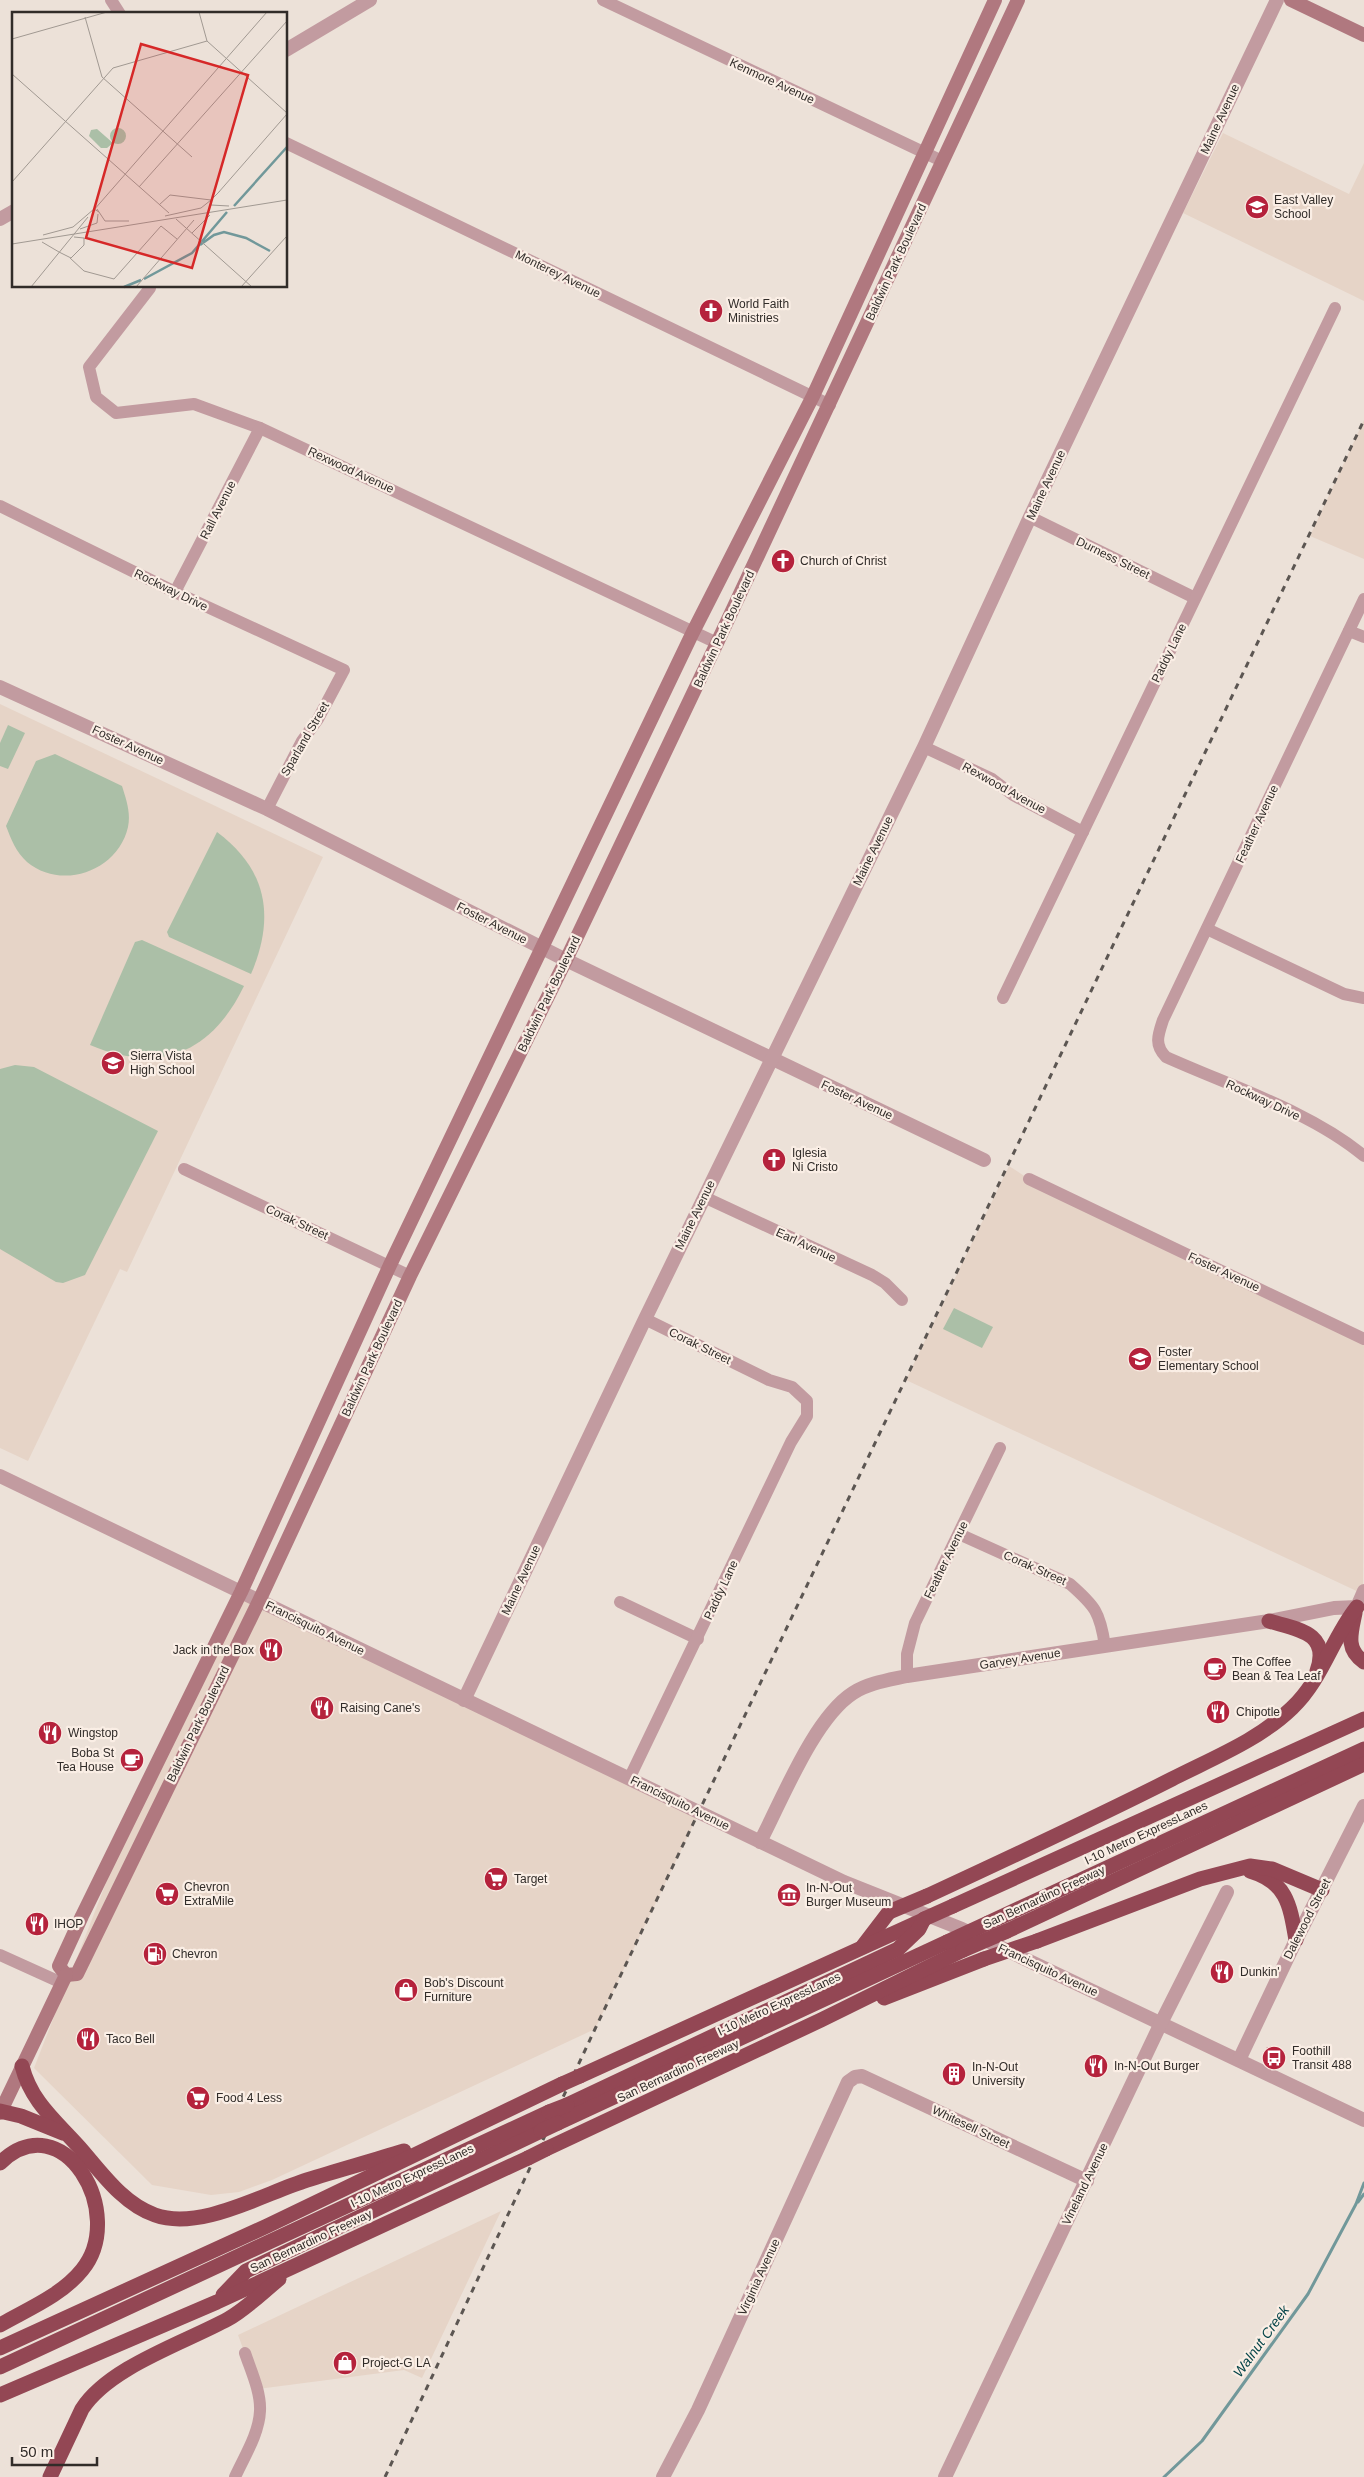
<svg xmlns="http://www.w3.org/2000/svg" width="1364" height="2477" viewBox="0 0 1364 2477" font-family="Helvetica,sans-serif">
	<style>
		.built { fill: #e6d4c7 }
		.green { fill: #abbfa7 }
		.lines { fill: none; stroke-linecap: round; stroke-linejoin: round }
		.stream { stroke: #71989a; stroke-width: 3 }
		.minor { stroke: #c29ba0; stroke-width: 12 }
		.tertiary { stroke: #c29ba0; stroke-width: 14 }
		.secondary { stroke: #b0787f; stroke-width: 14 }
		.motorway { stroke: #934754; stroke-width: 15 }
		.rail { stroke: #5c5652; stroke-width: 3; stroke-dasharray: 6 6; stroke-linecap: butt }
		.motorway-bridge { stroke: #934754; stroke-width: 15 }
		.labels { text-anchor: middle; stroke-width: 4.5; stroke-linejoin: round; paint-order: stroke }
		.street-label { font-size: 12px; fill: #312c29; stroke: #faeee5 }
		.poi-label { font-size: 12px; fill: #312c29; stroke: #faeee5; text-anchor: start }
		.water-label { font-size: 14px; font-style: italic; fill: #054549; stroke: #faeee5 }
		.inset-river { fill: none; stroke: #71989a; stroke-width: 2.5 }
		.inset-road { fill: none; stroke: #a19992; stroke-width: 1 }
		.view { fill: #d62828; fill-opacity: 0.15; stroke: #d62828; stroke-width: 2.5 }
		.inset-edge { fill: none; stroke: #312c29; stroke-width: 2.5 }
	</style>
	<rect width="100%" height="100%" fill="#ece1d8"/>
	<g class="built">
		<polygon points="1223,133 1349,194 1364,163 1364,301 1183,213"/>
		<polygon points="1364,420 1364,559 1310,536"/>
		<polygon points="0,704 323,857 127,1272 120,1269 28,1461 0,1448"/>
		<polygon points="1009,1166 1029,1179 1364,1339 1363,1594 906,1380"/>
		<polygon points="241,1592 699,1813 595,2029 272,2180 239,2192 211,2195 152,2185 34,2068 136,1806"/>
		<polygon points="501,2211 422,2378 404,2370 258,2389 238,2335"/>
	</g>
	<g class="green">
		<polygon points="8,725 25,733 8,769 0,766 0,743"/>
		<path d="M55 754 122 786C126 799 131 812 128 827 118 871 62 891 27 862 16 852 11 839 6 826L36 761Z"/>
		<path d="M217 832C268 870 275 918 251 974L169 937 167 932Z"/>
		<path d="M142 940 244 986C211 1054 159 1074 90 1045L135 942Z"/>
		<polygon points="15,1065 34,1067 158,1131 85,1275 63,1283 56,1282 0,1249 0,1069"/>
		<polygon points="954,1308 993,1327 982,1348 943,1329"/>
	</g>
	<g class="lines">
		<g class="stream">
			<polyline points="1358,2202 1364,2194"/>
			<polyline points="1164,2477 1202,2441 1308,2294 1356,2204 1364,2183"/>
		</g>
		<g class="minor">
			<polyline points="111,0 120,14"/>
			<polyline points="603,0 942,161"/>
			<polyline points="286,143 830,405"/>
			<polyline points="150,288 89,367 96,397 116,413 194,404 260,428 717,643"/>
			<polyline points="0,506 175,592 344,670 318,719 302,741 267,809"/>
			<polyline points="1030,517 1195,598"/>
			<polyline points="175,592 260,428"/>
			<path d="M1364 599 1163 1020C1158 1035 1154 1045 1166 1057 1230 1086 1310 1111 1364 1156"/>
			<polyline points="1349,631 1364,637"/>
			<polyline points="924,747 992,779 1013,795 1083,832"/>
			<polyline points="1207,929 1344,994 1364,998"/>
			<polyline points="1003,998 1335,308"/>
			<polyline points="184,1169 410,1276"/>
			<polyline points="1029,1179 1364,1339"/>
			<polyline points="704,1197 872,1275 885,1283 902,1300"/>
			<path d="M959 1534 1070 1584C1095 1606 1100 1612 1105 1646"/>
			<polyline points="620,1602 698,1639"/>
			<polyline points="907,1676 907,1654 915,1623 1000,1448"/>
			<polyline points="629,1779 791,1442 807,1416 807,1401 792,1387 769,1380 645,1319"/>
			<polyline points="0,1955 62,1983"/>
			<path d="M235 2477C244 2457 259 2434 260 2411 261 2392 251 2371 245 2353"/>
		</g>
		<g class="tertiary">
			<polyline points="286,50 370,0"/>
			<polyline points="0,219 14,211"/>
			<polyline points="0,687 267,809 566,960 984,1160"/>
			<polyline points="0,1476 844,1882 962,1929 1364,2120"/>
			<polyline points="464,1700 645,1319 924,747 1030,517 1277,0"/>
			<path d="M760 1842C782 1800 814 1718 853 1693 868 1683 889 1680 907 1676L1269 1621 1334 1608 1357 1607 1364 1591"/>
			<polyline points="1239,2060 1296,1940 1364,1806"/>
			<polyline points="663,2477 698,2410 848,2082 855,2077 862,2076 1087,2181"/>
			<polyline points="945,2477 1161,2023 1227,1892"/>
		</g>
		<g class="secondary">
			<polyline points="1291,0 1364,35"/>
			<polyline points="66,1975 77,1974 259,1601 410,1276 566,960 717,643 1018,0"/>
			<polyline points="66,1975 59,1966 82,1916 241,1592 390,1265 693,632 813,396 995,0"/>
			<polyline points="0,2113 66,1975"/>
		</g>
		<g class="motorway">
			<path d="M1355 1613C1351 1633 1345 1649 1364 1662"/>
			<path d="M1269 1621C1296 1629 1331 1632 1317 1671"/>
			<path d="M1250 1871C1287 1882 1290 1905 1296 1940"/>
			<path d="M927 1896C1009 1858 1091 1820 1172 1779 1213 1758 1259 1740 1292 1708 1322 1680 1332 1638 1357 1607"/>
			<polyline points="953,1906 1364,1719"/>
			<polyline points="988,1923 1364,1749"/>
			<polyline points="1007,1931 1364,1764"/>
			<polyline points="1037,1941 1200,1879 1250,1866 1272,1869 1322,1890"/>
			<polyline points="863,1946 889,1912"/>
			<polyline points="884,1998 984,1959"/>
			<path d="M22 2066C31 2102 56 2121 80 2148 101 2172 123 2204 155 2215 200 2231 263 2194 307 2180 339 2170 372 2161 404 2151"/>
			<polyline points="580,2076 923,1920"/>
			<polyline points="567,2105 898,1949 919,1929 924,1919"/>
			<polyline points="0,2111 21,2116 63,2133"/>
			<polyline points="558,2123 947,1942"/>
			<polyline points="546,2149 821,2020 963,1950"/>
			<path d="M0 2163C63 2102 128 2214 82 2270 62 2295 28 2309 0 2325"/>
			<polyline points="223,2295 246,2271 541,2131"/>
			<polyline points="0,2348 267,2226 562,2084"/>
			<polyline points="0,2367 549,2112"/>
			<polyline points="0,2395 217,2302 528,2158"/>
			<path d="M50 2477 82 2409C109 2367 184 2343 228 2319 246 2309 263 2292 279 2279"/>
		</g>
		<polyline class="rail" points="385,2477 595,2029 1364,420"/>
		<g class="motorway-bridge">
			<polyline points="889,1912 927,1896"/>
			<polyline points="924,1919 953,1906"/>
			<polyline points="947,1942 988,1923"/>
			<polyline points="963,1950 1007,1931"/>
			<polyline points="984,1959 1037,1941"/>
			<polyline points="562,2084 580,2076"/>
			<polyline points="549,2112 567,2105"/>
			<polyline points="541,2131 558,2123"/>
			<polyline points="528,2158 546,2149"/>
		</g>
	</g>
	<defs>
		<g id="school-disc" transform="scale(1.25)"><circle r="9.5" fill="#b5223c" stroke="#faeee5"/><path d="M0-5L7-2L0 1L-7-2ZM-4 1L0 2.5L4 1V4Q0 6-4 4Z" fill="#fff"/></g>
		<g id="church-disc" transform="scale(1.25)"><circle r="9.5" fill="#b5223c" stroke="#faeee5"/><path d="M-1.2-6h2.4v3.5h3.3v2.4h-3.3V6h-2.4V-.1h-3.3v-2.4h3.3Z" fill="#fff"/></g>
		<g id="restaurant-disc" transform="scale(1.25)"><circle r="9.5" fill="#b5223c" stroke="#faeee5"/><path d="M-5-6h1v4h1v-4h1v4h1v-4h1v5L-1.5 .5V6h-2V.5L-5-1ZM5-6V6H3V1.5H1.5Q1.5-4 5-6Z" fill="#fff"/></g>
		<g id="cafe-disc" transform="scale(1.25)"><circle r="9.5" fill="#b5223c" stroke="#faeee5"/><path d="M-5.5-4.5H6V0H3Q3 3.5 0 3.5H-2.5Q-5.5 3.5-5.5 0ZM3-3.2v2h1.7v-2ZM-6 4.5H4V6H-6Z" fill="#fff"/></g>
		<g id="supermarket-disc" transform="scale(1.25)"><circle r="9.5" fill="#b5223c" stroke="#faeee5"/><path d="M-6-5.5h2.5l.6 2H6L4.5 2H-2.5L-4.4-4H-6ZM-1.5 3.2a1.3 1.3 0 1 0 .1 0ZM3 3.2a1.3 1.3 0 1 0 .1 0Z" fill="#fff"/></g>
		<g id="museum-disc" transform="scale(1.25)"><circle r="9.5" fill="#b5223c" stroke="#faeee5"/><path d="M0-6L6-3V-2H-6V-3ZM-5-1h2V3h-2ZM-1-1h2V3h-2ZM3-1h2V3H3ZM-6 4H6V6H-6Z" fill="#fff"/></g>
		<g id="fuel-disc" transform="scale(1.25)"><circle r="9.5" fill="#b5223c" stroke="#faeee5"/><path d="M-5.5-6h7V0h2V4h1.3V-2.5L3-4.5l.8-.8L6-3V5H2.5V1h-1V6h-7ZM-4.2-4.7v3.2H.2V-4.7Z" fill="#fff"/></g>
		<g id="shop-disc" transform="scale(1.25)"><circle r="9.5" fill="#b5223c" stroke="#faeee5"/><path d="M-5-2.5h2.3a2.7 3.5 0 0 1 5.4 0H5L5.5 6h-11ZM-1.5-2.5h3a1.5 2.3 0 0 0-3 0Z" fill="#fff"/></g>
		<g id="bus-disc" transform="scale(1.25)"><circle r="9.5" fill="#b5223c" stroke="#faeee5"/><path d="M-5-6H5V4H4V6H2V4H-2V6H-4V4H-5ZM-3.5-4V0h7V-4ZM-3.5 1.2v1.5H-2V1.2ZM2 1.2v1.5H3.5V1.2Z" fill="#fff"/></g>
		<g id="building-disc" transform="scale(1.25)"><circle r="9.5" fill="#b5223c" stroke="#faeee5"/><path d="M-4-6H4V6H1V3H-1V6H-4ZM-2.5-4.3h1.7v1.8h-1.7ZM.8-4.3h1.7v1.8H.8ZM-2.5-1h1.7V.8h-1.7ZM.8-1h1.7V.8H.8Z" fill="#fff"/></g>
	</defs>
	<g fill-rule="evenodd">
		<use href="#school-disc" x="1257" y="207"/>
		<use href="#church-disc" x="711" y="311"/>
		<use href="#church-disc" x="783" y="561"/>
		<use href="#school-disc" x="113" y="1063"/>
		<use href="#church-disc" x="774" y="1160"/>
		<use href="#school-disc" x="1140" y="1359"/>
		<use href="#restaurant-disc" x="271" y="1650"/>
		<use href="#cafe-disc" x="1215" y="1669"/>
		<use href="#restaurant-disc" x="322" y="1708"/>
		<use href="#restaurant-disc" x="1218" y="1712"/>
		<use href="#restaurant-disc" x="50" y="1733"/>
		<use href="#cafe-disc" x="132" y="1760"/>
		<use href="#supermarket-disc" x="496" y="1879"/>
		<use href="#supermarket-disc" x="167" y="1894"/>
		<use href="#museum-disc" x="789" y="1895"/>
		<use href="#restaurant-disc" x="37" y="1924"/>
		<use href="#fuel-disc" x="155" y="1954"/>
		<use href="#restaurant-disc" x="1222" y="1972"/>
		<use href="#shop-disc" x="406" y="1990"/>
		<use href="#restaurant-disc" x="88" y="2039"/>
		<use href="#bus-disc" x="1274" y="2058"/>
		<use href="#restaurant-disc" x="1096" y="2066"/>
		<use href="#building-disc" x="954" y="2074"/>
		<use href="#supermarket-disc" x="198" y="2098"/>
		<use href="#shop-disc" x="345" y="2363"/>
	</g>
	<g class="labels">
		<g class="street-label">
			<text transform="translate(772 81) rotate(25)" y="4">Kenmore Avenue</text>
			<text transform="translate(1220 119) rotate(-65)" y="4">Maine Avenue</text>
			<text transform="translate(896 262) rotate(-65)" y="4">Baldwin Park Boulevard</text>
			<text transform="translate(558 274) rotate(26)" y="4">Monterey Avenue</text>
			<text transform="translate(351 470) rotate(25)" y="4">Rexwood Avenue</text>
			<text transform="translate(1046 485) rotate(-65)" y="4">Maine Avenue</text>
			<text transform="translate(218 510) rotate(-63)" y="4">Rall Avenue</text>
			<text transform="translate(1113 558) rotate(26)" y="4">Durness Street</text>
			<text transform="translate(171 590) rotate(26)" y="4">Rockway Drive</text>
			<text transform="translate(724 629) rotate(-65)" y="4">Baldwin Park Boulevard</text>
			<text transform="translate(1169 653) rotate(-64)" y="4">Paddy Lane</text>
			<text transform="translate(305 739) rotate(-60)" y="4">Sparland Street</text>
			<text transform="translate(128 745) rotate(25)" y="4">Foster Avenue</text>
			<text transform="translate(1004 788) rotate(29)" y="4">Rexwood Avenue</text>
			<text transform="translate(1257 824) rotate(-65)" y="4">Feather Avenue</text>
			<text transform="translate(873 851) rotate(-64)" y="4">Maine Avenue</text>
			<text transform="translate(492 923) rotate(27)" y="4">Foster Avenue</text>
			<text transform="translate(549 994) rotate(-64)" y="4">Baldwin Park Boulevard</text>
			<text transform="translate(857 1100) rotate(25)" y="4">Foster Avenue</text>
			<text transform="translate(1263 1100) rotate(25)" y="4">Rockway Drive</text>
			<text transform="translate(695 1215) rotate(-64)" y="4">Maine Avenue</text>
			<text transform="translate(297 1222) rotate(25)" y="4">Corak Street</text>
			<text transform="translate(806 1245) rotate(25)" y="4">Earl Avenue</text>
			<text transform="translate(1224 1272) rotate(25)" y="4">Foster Avenue</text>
			<text transform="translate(700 1346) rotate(26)" y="4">Corak Street</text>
			<text transform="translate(372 1358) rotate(-65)" y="4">Baldwin Park Boulevard</text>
			<text transform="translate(946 1560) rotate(-64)" y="4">Feather Avenue</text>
			<text transform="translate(1035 1568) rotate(24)" y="4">Corak Street</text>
			<text transform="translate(521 1580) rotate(-65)" y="4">Maine Avenue</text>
			<text transform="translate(721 1590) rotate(-65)" y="4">Paddy Lane</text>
			<text transform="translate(315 1628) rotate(26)" y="4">Francisquito Avenue</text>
			<text transform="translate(1020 1659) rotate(-9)" y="4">Garvey Avenue</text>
			<text transform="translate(198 1724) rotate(-64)" y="4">Baldwin Park Boulevard</text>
			<text transform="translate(680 1803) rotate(26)" y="4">Francisquito Avenue</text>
			<text transform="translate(1146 1833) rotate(-25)" y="4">I-10 Metro ExpressLanes</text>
			<text transform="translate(1044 1897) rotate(-25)" y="4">San Bernardino Freeway</text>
			<text transform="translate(1307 1919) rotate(-63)" y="4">Dalewood Street</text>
			<text transform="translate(1048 1970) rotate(25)" y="4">Francisquito Avenue</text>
			<text transform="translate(779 2004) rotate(-25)" y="4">I-10 Metro ExpressLanes</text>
			<text transform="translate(678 2071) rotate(-25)" y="4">San Bernardino Freeway</text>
			<text transform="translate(971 2127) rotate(25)" y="4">Whitesell Street</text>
			<text transform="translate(412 2176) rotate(-25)" y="4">I-10 Metro ExpressLanes</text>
			<text transform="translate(1085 2184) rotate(-64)" y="4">Vineland Avenue</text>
			<text transform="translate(311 2241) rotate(-25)" y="4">San Bernardino Freeway</text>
			<text transform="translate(759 2277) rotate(-65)" y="4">Virginia Avenue</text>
		</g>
		<g class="poi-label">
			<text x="1274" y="204">East Valley<tspan x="1274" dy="14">School</tspan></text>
			<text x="728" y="308">World Faith<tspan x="728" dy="14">Ministries</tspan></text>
			<text x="800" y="565">Church of Christ</text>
			<text x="130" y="1060">Sierra Vista<tspan x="130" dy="14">High School</tspan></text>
			<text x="792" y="1157">Iglesia<tspan x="792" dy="14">Ni Cristo</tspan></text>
			<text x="1158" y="1356">Foster<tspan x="1158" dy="14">Elementary School</tspan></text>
			<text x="254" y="1654" text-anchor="end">Jack in the Box</text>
			<text x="1232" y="1666">The Coffee<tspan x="1232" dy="14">Bean &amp; Tea Leaf</tspan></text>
			<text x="340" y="1712">Raising Cane's</text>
			<text x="1236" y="1716">Chipotle</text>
			<text x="68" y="1737">Wingstop</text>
			<text x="114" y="1757" text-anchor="end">Boba St<tspan x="114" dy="14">Tea House</tspan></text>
			<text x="514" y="1883">Target</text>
			<text x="184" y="1891">Chevron<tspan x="184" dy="14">ExtraMile</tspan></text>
			<text x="806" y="1892">In-N-Out<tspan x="806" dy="14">Burger Museum</tspan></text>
			<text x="54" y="1928">IHOP</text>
			<text x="172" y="1958">Chevron</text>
			<text x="1240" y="1976">Dunkin'</text>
			<text x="424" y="1987">Bob's Discount<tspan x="424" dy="14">Furniture</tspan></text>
			<text x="106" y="2043">Taco Bell</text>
			<text x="1292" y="2055">Foothill<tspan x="1292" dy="14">Transit 488</tspan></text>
			<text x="1114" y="2070">In-N-Out Burger</text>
			<text x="972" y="2071">In-N-Out<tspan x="972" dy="14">University</tspan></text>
			<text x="216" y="2102">Food 4 Less</text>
			<text x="362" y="2367">Project-G LA</text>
		</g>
		<g class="water-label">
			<text transform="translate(1261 2341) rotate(-54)" y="5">Walnut Creek</text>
		</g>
	</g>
	<g transform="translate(12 12)">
		<rect width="275" height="275" fill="#ece1d8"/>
		<path d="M98 124a8 8 0 1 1 16 0a8 8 0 1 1-16 0ZM85 117 101 131 95 136H89L77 124 79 118Z" fill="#abbfa7"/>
		<path class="inset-river" d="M222 194 275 135M188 233 202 223 212 220 234 226 258 239M132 267 180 241 215 200M112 275 129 268"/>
		<path class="inset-road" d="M187 0 195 29 275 101M73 5 90 65 180 145M0 27 95 0M0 62 157 201M0 170 101 56 195 29M127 175 275 9M206 181 275 102M147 193 158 183 199 188 208 179M85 197 93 209H117M81 199 255 0M153 204 189 196 199 188V193L217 194M164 207 240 275M68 217 85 211 86 202M180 221 198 203M31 223 61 215 82 197 87 200M62 225 72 226V233M30 230 47 240M0 232 275 188M47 240 59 246 72 233M58 246 72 259 102 267 149 214 165 227M19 275 76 205M124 275 182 208M229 275 274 225"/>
		<path class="view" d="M129 32 236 63 180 256 74 226Z"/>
		<rect width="275" height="275" class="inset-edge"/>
	</g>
	<path d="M12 2457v8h85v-8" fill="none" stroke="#312c29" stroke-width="2.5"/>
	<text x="20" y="2457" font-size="15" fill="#312c29" stroke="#faeee5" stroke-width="4" paint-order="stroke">50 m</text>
</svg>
